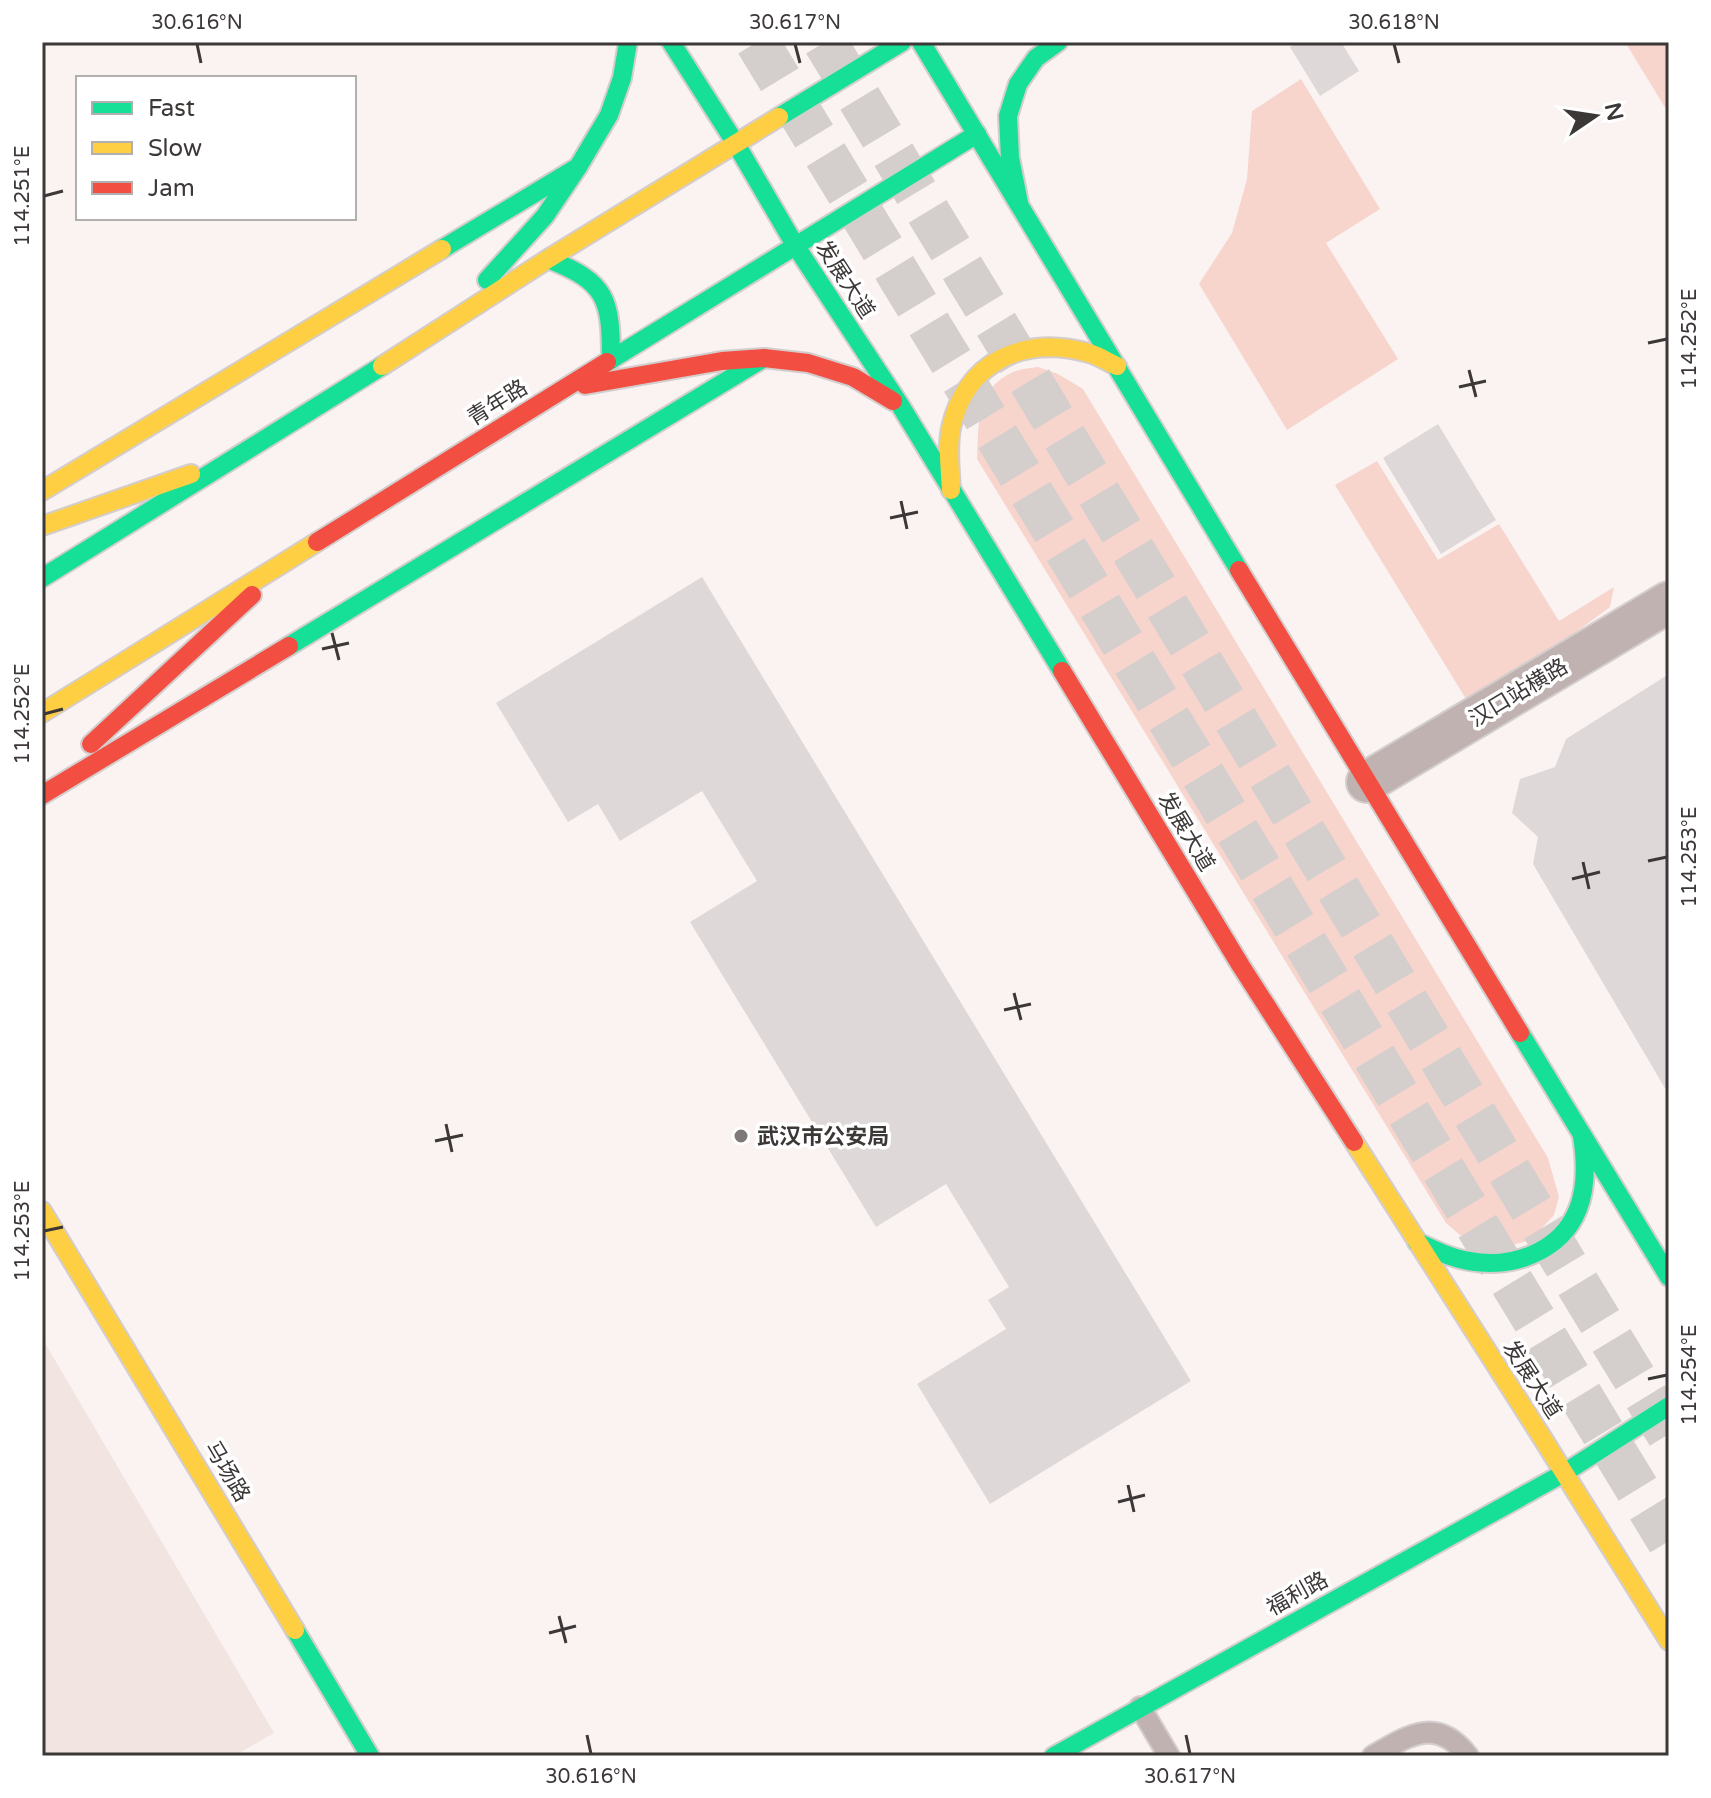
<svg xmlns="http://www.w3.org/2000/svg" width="1711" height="1798" viewBox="0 0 1711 1798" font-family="'Varela Round','Noto Sans SC',sans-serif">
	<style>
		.built { fill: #f1e4e1 }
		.green { fill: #f7d5cd }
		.building { fill: #ded9d8 }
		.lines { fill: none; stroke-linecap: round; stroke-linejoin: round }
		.highway-tunnel { stroke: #d4cecd; stroke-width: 44; stroke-dasharray: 44 22; stroke-linecap: butt }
		.lane-casing { stroke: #d3cecd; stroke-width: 24 }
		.street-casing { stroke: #d3cecd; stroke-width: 44 }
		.fast-casing { stroke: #d3cecd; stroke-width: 22 }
		.slow-casing { stroke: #d3cecd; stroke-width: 22 }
		.jam-casing { stroke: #d3cecd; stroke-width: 22 }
		.lane { stroke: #c0b2b0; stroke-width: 20 }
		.street { stroke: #c0b2b0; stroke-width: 40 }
		.fast { stroke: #16e098; stroke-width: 18 }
		.slow { stroke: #ffcf43; stroke-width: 18 }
		.jam { stroke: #f24e42; stroke-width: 18 }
		.ticks { fill: none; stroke: #3c3837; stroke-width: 3 }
		.poi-dot { fill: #7e7978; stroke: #fff; stroke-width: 3 }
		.labels { text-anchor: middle; stroke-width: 7; stroke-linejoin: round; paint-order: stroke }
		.street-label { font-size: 22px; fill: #3c3837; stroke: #fff }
		.poi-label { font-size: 22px; font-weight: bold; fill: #3c3837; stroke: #fff; text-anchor: start }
		.neatline { fill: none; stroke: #3c3837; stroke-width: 3 }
		.ticks-label { font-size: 20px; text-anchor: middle; fill: #3c3837 }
	</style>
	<rect width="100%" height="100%" fill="#faf3f2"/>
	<polygon class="built" points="42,1338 274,1733 234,1756 42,1756"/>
	<g class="green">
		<polygon points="1625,42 1669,42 1669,114"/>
		<polygon points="1301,79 1380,209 1326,243 1398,359 1287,430 1199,284 1232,233 1247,179 1252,111"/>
		<path d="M1038 367 1058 374 1083 389 1548 1158 1559 1197 1554 1215 1531 1240 1509 1246 1468 1242 1446 1223 977 459C979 424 975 389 1013 372 1020 369 1030 368 1038 367Z"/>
		<polygon points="1377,461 1438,560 1499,524 1559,621 1614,587 1610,607 1564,641 1466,699 1335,485"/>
	</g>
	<g class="building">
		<polygon points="1298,42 1341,42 1359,71 1320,96 1290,47"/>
		<polygon points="1438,424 1496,520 1441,554 1383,458"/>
		<polygon points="702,577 1191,1381 990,1504 917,1384 1006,1329 988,1300 1009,1287 946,1184 876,1227 690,922 757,881 702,791 620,841 598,804 568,822 496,703"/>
		<polygon points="1669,674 1669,1095 1533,864 1538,837 1512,813 1520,779 1555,767 1566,739"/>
	</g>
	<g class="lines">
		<g class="highway-tunnel">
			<polyline points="757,42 1669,1541"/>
			<polyline points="825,42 1669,1435"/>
		</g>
		<g class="lane-casing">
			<g id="lane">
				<polyline points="1140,1707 1169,1756"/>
				<path d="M1373 1756C1409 1735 1437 1716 1468 1756"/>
			</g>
		</g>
		<g class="street-casing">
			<polyline id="street" points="1367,782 1669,602"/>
		</g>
		<g class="fast-casing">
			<g id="fast">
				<polyline points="671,42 736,144 795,245 900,405 1062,671"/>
				<polyline points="921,42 1239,570"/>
				<polyline points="779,117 902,42"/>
				<polyline points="1019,203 1010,158 1008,116 1018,84 1036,58 1058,42"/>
				<polyline points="442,249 578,167"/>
				<path d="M548 259C607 282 611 299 611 360"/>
				<polyline points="487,280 545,216 578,167 609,115 622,78 628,42"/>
				<polyline points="607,362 977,134"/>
				<polyline points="42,578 382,366"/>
				<polyline points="289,646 764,358"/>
				<polyline points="1520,1033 1669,1277"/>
				<path d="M1417 1242C1434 1250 1451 1258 1469 1261 1512 1269 1561 1252 1578 1209 1587 1186 1586 1161 1582 1136"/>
				<polyline points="295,1630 370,1756"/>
				<polyline points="1054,1756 1564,1473 1669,1406"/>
			</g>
		</g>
		<g class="slow-casing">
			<g id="slow">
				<polyline points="382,366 548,259 779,117"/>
				<path d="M951 490C950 470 947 448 951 428 966 361 1024 335 1089 353 1099 356 1108 362 1117 366"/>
				<polyline points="42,491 442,249"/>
				<polyline points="42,526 191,474"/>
				<polyline points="42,713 317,542"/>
				<polyline points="1354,1142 1538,1431 1669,1641"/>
				<polyline points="42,1211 295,1630"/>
			</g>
		</g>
		<g class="jam-casing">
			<g id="jam">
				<polyline points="585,385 722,361 764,358 808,363 853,377 893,401"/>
				<polyline points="317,542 607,362"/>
				<polyline points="1239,570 1520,1033"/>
				<polyline points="1062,671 1241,966 1354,1142"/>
				<polyline points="91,744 252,595"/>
				<polyline points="42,795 289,646"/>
			</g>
		</g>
		<use href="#lane" class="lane"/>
		<use href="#street" class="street"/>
		<use href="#fast" class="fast"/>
		<use href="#slow" class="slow"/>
		<use href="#jam" class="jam"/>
	</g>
	<path class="ticks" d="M197 44 201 63M795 44 800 63M1394 44 1399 63M44 196 63 191M1648 343 1667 339M1469 370 1476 397M1459 387 1486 381M901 501 907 529M890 518 918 512M332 633 339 660M322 649 349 643M44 714 63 709M1648 861 1667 857M1583 862 1589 889M1572 879 1600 872M1014 993 1021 1020M1004 1010 1031 1004M446 1124 452 1152M435 1141 463 1135M44 1231 63 1227M1648 1379 1667 1375M1128 1485 1134 1512M1118 1502 1145 1495M559 1616 566 1643M549 1633 576 1626M587 1735 591 1754M1186 1735 1190 1754"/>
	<circle class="poi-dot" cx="741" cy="1136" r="8"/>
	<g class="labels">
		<g class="street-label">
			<text transform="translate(846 279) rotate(57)" y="8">发展大道</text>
			<text transform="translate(497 402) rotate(-32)" y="8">青年路</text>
			<text transform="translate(1518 692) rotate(-31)" y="8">汉口站横路</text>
			<text transform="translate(1187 831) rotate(59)" y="8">发展大道</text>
			<text transform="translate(1533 1379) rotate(57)" y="8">发展大道</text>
			<text transform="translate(228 1471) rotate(59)" y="8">马场路</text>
			<text transform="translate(1297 1593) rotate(-29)" y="8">福利路</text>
		</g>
		<g class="poi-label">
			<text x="757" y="1144">武汉市公安局</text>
		</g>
	</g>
	<rect width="1711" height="1798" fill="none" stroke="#ffffff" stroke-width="88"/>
	<rect x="76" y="76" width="280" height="144" fill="#ffffff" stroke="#b1afaf" stroke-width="2"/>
	<rect x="92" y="102" width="40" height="12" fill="#16e098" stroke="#b1afaf" stroke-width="2"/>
	<text x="148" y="116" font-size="24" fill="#3c3837">Fast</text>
	<rect x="92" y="142" width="40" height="12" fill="#ffcf43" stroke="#b1afaf" stroke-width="2"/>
	<text x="148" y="156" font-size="24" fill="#3c3837">Slow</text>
	<rect x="92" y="182" width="40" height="12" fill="#f24e42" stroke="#b1afaf" stroke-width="2"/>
	<text x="148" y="196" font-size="24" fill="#3c3837">Jam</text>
	<g transform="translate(1595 116) rotate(77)" stroke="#ffffff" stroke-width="6" paint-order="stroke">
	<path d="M0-6L14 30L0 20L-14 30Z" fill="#3c3837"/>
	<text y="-12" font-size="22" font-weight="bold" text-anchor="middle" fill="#3c3837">N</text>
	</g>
	<rect x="44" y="44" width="1623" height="1710" class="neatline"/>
	<g class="ticks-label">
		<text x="197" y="29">30.616°N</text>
		<text x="795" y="29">30.617°N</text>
		<text x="1394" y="29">30.618°N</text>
		<text transform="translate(22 196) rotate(-90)" y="7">114.251°E</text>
		<text transform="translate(1689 339) rotate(-90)" y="7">114.252°E</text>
		<text transform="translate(22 714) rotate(-90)" y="7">114.252°E</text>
		<text transform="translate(1689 857) rotate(-90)" y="7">114.253°E</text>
		<text transform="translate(22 1231) rotate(-90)" y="7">114.253°E</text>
		<text transform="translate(1689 1375) rotate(-90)" y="7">114.254°E</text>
		<text x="591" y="1783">30.616°N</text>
		<text x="1190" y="1783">30.617°N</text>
	</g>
</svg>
